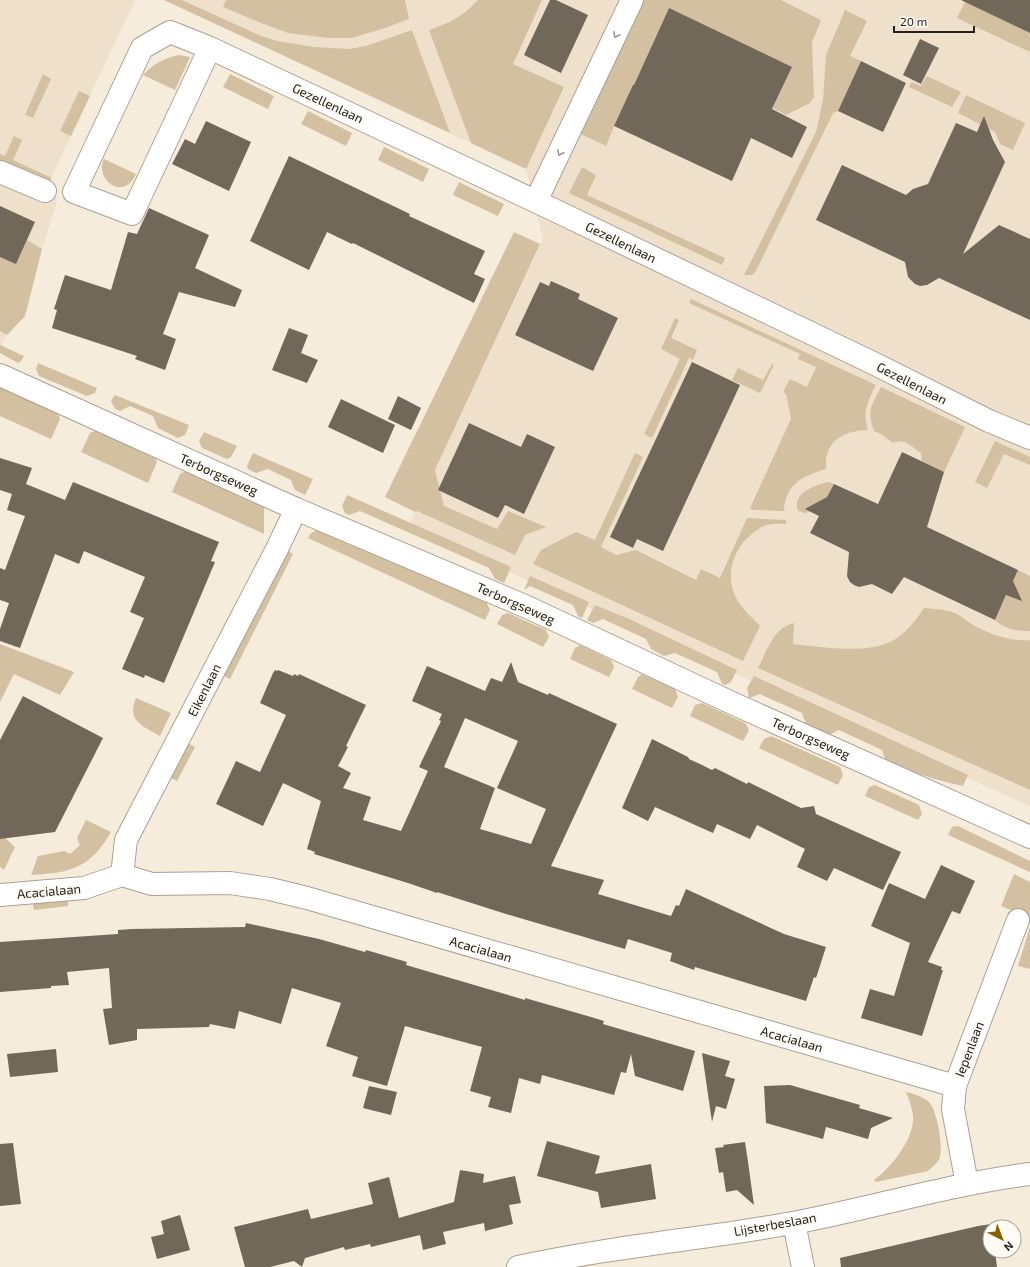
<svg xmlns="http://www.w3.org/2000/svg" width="1030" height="1267" viewBox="0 0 1030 1267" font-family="'Exo 2',sans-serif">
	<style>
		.built { fill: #eee0ca }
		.green { fill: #d3c0a0 }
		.building { fill: #71685a; fill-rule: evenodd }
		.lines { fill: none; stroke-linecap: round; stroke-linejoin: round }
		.street-casing { stroke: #aaa192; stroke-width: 24 }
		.secondary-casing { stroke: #aaa192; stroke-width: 24 }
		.street { stroke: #fff; stroke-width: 22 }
		.secondary { stroke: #fff; stroke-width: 22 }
		.oneway { stroke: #9c9b98 }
		.labels { text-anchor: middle; stroke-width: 4; stroke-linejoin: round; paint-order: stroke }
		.street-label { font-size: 13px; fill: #24211b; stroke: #fefaf4 }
	</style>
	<rect width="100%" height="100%" fill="#f6ecdc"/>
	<g class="built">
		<polygon points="0,0 135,0 49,182 57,202 42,249 25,316 7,335 0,349"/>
		<polygon points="164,0 1030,0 1030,806 408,527 543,239 526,169"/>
	</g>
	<g class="green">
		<polygon points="164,0 182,0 261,36 277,41 314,47 349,49 366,46 412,30 450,133"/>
		<polygon points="226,0 405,0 409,19 385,28 352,38 328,38 288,33 261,23 223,7"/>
		<path d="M478 0H542L513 64 564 87 526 169 471 143 429 30C450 23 463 16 478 0Z"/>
		<polygon points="642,0 781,0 821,20 812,42 814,97 810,103 786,115 773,108 791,69 709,32 669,8 634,85 614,126 606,146 579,133"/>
		<polygon points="1030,0 1030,52 957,18 965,2"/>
		<polygon points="845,10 867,21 850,56 861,61 838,111 833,113 756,271 752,275 744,275 816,132 823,100 826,55"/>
		<path d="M179 55 190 57 175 90 143 75C155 63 162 59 179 55Z"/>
		<polygon points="43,74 51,79 33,118 25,115"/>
		<polygon points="230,74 274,96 268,109 223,87"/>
		<polygon points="927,76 961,92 952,107 909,87 911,82 921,86"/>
		<polygon points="79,91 90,96 71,136 60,131"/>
		<polygon points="966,95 1025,123 1013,150 1000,144 995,132 958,113"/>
		<polygon points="308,111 352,133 346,146 301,124"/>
		<polygon points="14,136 22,140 13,160 52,178 49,182 0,161 0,154 5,156"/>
		<polygon points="384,147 429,169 423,182 378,160"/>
		<path d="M104 159 136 174C135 176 133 180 131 182 117 197 95 176 104 159Z"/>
		<polygon points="582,167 596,175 587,195 725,258 722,265 569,193"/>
		<polygon points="459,182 504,204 498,216 453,195"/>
		<polygon points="0,224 42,249 25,316 7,335 0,331"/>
		<polygon points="514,232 540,244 435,470 444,506 497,529 508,511 546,527 525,535 515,555 417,511 415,512 385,497"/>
		<path d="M691 299 876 385C868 400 862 413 868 430 843 431 824 441 826 469 803 476 785 484 784 511L753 510 750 508 791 419 786 394 783 392 790 379 807 387 816 367 798 359 800 354 689 303Z"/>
		<polygon points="675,318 679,320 671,338 697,350 693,360 689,358 652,438 644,434 680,359 661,349"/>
		<polygon points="0,345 24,356 22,360 18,363 0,353"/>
		<polygon points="38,363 97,388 95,393 87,396 39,376 36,369"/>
		<polygon points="772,364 774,365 760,393 732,380 738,368 763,380"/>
		<polygon points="0,387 57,411 60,419 51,439 0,416"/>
		<path d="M881 387 965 427 944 472 922 462 921 453C910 446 907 438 893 443L881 434 874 431C867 409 871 407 881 387Z"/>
		<polygon points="115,395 189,425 185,435 178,438 158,428 153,416 130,406 120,411 115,409 111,401"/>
		<polygon points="98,430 154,455 157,462 148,483 81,452 90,433"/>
		<polygon points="204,432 237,446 231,457 227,459 202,448 199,441"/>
		<polygon points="995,441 1030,457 1030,465 1004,454 987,488 975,482"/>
		<polygon points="253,453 313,479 305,495 295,490 291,480 268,469 256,473 248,469 247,466"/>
		<path d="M635 453 643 457 601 547 616 555 636 550 696 580 701 569 720 578 747 518 786 520V524C779 524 771 523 764 526 761 527 757 530 754 532 737 545 726 568 733 590 737 605 750 615 760 626L743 661 533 564 541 550 576 532 595 540Z"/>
		<polygon points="188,470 264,505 264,534 172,492 180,474"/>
		<path d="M828 482 834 484 822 508 805 513 798 511C791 493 816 485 828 482Z"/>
		<polygon points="347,495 511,567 504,583 495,579 489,568 360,511 349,515 345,513 342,506"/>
		<polygon points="318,529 487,603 490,610 485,620 308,538 310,534"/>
		<polygon points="287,550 293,554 230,679 222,675"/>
		<path d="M1018 570 1030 576V631C1019 632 1002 628 995 620Z"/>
		<polygon points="530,576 589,602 582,618 578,616 573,605 530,586 524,590"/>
		<polygon points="595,605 627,618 737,670 731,682 725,685 722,684 717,672 675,653 664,656 651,649 646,639 603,619 593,623 587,620"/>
		<path d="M924 608C935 609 945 609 955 613 961 616 967 621 973 625 990 634 1011 642 1030 640V790L758 668C767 651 773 628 794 623L793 644C822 647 868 655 894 640 907 632 916 620 924 608Z"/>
		<polygon points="508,613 546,630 549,637 543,647 497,624 502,615"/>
		<polygon points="0,645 0,644 74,672 60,695 14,674 0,702"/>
		<polygon points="580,645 611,660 614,667 609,677 570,659 575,648"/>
		<polygon points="642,674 675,689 678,697 672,708 632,689 638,677"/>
		<path d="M754 676 968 775 963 786C936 780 911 772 886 762L882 750 839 730 829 735 806 724 802 713 760 694 749 698 747 688Z"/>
		<path d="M136 698 171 713 160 736C143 726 126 721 136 698Z"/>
		<polygon points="702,703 745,723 749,730 743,741 690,716 695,705"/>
		<polygon points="771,736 840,767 843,775 838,785 759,748 764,739"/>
		<polygon points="188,743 195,747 177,781 169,777"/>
		<polygon points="875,785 919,805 922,814 918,820 865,796 869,787"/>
		<path d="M86 820 111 832C90 868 71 873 31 875L38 856 64 851 70 854 80 845 77 838Z"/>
		<polygon points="0,821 5,838 15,847 4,870 0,867"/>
		<polygon points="958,826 1030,861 1030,872 948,835 952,827"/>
		<polygon points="1014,874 1030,882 1030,921 1028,917 1001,906"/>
		<polygon points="68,900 68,906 34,910 33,904"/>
		<polygon points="1030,927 1030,969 1018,966"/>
		<path d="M906 1092C914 1094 922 1096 929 1102 937 1110 943 1146 940 1157 938 1163 932 1167 928 1171L876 1182 874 1180C891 1168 915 1138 913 1116 912 1107 909 1100 906 1092Z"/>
	</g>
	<g class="building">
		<polygon points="550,0 556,0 588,15 561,73 524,55"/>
		<polygon points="961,0 1030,0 1030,33"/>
		<polygon points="669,8 792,67 772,109 807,127 792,158 751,138 732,181 614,126 633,85 634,85"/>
		<polygon points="920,39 939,48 921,84 903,75"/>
		<polygon points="861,61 906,83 883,132 838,111"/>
		<polygon points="984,116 993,140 1005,162 963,254 999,225 1030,239 1030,320 939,278 927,285 920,286 915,284 908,277 905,262 816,220 842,165 906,195 913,189 928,184 956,123 977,132"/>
		<polygon points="206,121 251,142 229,191 172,164 185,139 195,144"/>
		<polygon points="289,156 410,214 409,216 485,251 474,274 485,279 474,303 353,243 352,244 327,232 309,270 250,241"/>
		<polygon points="0,206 35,222 16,264 0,257"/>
		<polygon points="149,208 209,235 195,268 242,290 235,307 179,292 163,334 176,339 165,370 135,359 137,356 52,328 57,310 54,309 65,275 111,290 128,232 137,234"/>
		<polygon points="551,281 580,294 578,299 618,318 593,371 515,335 540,282 549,286"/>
		<polygon points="289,328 308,335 301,353 318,360 307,383 272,370"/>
		<polygon points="692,362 740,385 663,551 637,539 633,548 610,537"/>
		<polygon points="398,396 421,408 411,430 388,419"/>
		<polygon points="341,399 395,425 383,453 328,427"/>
		<polygon points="469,423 521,447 527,434 555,447 524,514 505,505 498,518 438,490"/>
		<polygon points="902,452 944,472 927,527 1018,570 1013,581 1022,601 1006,595 995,620 904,577 892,594 872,584 859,587 854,585 850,582 847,576 849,552 810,533 819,516 805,509 827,497 834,484 878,504"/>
		<polygon points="0,458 32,468 26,484 65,500 73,482 219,542 211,561 215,562 164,683 145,675 144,678 122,669 144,618 130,612 145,577 84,551 79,564 55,554 20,648 0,641 0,629 9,603 0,600 0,568 5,570 25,516 7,510 12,494 0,490"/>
		<path d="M511 662 518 682 548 695 549 693 617 724 551 866 604 880 598 894 671 916 676 905 679 906 686 889 784 934 826 947 816 978 814 977 806 1001 695 967 694 970 670 961 672 953 628 939 625 949 506 914 437 892V893L411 884 314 854 315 852 307 849 321 801 283 783 263 826 216 804 236 761 260 772 286 715 260 703 273 673 275 670 277 671 278 670 293 676 294 674 298 676 299 674 366 705 346 746 348 747 338 766 351 773 343 788 371 797 363 820 401 831 428 771 419 767 441 721 439 720 442 714 412 701 427 666 485 691 491 678 502 682ZM465 718 518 741 497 788 546 809 531 844 480 829 495 788 444 767Z"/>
		<polygon points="23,696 103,738 55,832 0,839 0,740"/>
		<polygon points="652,739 688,757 689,759 700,764 712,770 715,768 747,784 748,782 801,808 814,806 816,814 901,852 883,890 834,868 827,881 797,867 805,849 757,825 750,839 717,824 713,833 655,807 648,821 622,808"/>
		<polygon points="941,865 975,881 960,914 952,911 928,962 942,967 941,970 943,970 922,1036 861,1018 870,989 894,996 910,943 871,926 889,883 925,899"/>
		<polygon points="246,923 319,939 365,952 366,950 407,962 406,965 525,1000 525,998 591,1017 604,1021 603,1024 613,1027 695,1051 683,1091 635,1076 631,1054 626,1073 621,1072 614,1095 542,1075 540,1084 519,1078 511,1113 488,1107 491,1097 470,1091 482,1047 405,1026 387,1086 352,1076 358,1057 326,1046 341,1003 292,988 281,1024 239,1011 235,1029 210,1024 209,1027 137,1029 137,1040 109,1045 103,1009 112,1008 109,968 67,972 69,985 51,986 51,988 0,992 0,942 118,934 118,930 132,929 245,927"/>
		<polygon points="56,1049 58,1072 10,1077 7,1054"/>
		<polygon points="702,1053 730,1061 725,1076 735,1079 726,1109 716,1106 712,1122"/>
		<polygon points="790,1085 860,1105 859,1108 893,1118 871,1128 868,1139 826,1127 823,1139 766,1123 764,1086"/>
		<polygon points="369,1086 397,1092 391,1115 363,1108"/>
		<polygon points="547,1141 600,1156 595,1174 651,1164 656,1199 601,1208 598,1192 537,1176"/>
		<polygon points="745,1142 748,1162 754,1205 737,1190 726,1192 723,1172 719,1173 715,1148 724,1147 723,1145"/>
		<polygon points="13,1143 21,1204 0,1206 0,1144"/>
		<polygon points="460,1170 484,1174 483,1183 515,1176 521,1203 509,1205 513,1224 485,1231 484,1223 443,1232 446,1244 423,1250 420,1235 371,1247 370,1244 345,1250 344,1247 305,1258 302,1267 294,1261 270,1267 245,1267 234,1227 308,1209 311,1219 373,1204 368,1183 389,1177 399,1218 454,1202"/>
		<polygon points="180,1215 190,1250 157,1259 151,1237 164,1234 161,1221"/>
		<polygon points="991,1224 990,1251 995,1251 997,1267 841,1267 840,1258 978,1226"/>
	</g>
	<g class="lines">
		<g class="street-casing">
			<g id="street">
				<polyline points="210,48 132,214 74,192 142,48 170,32 210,48 554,210 875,364 989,421 1030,438"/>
				<polyline points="0,172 45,191"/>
				<polyline points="536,201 632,0"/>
				<polyline points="0,375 296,509 527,607 732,703 1030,837"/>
				<polyline points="122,875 126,840 277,549 296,509"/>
				<polyline points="0,895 84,888 122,875 152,884 230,883 270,889 307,898 955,1086"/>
				<polyline points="967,1184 953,1109 955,1086 1018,920"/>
				<polyline points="794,1223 803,1267"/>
			</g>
		</g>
		<g class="secondary-casing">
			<path id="secondary" d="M518 1267C609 1247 702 1239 793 1223 872 1208 950 1184 1030 1174"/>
		</g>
		<use href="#street" class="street"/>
		<use href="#secondary" class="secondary"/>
	</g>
	<defs><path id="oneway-chevron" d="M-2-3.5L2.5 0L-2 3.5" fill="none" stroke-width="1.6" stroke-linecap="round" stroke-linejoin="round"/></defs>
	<g class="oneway">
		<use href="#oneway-chevron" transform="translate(616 35) rotate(116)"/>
		<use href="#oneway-chevron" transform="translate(560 153) rotate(116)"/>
	</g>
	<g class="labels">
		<g class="street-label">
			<text transform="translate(328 103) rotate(25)" y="5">Gezellenlaan</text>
			<text transform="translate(621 242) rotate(26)" y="5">Gezellenlaan</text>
			<text transform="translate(912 383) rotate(27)" y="5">Gezellenlaan</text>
			<text transform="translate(219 474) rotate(24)" y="5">Terborgseweg</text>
			<text transform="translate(516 603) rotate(24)" y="5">Terborgseweg</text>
			<text transform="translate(204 690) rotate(-63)" y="5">Eikenlaan</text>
			<text transform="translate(811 738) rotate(24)" y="5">Terborgseweg</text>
			<text transform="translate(49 891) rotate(-5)" y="5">Acacialaan</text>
			<text transform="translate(481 949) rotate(16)" y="5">Acacialaan</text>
			<text transform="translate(792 1039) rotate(16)" y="5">Acacialaan</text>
			<text transform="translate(969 1049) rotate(-69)" y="5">Iepenlaan</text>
			<text transform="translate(775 1224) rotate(-10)" y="5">Lijsterbeslaan</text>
		</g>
	</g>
	<g transform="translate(1002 1239) rotate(138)"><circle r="19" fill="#fefaf4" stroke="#a7a39d"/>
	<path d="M0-3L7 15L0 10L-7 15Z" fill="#896000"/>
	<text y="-6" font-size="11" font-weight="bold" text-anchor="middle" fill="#24211b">N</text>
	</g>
	<path d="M894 26v6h80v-6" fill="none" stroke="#24211b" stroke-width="2"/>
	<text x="900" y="26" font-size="12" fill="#24211b" stroke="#fefaf4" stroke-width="3" paint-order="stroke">20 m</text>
</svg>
